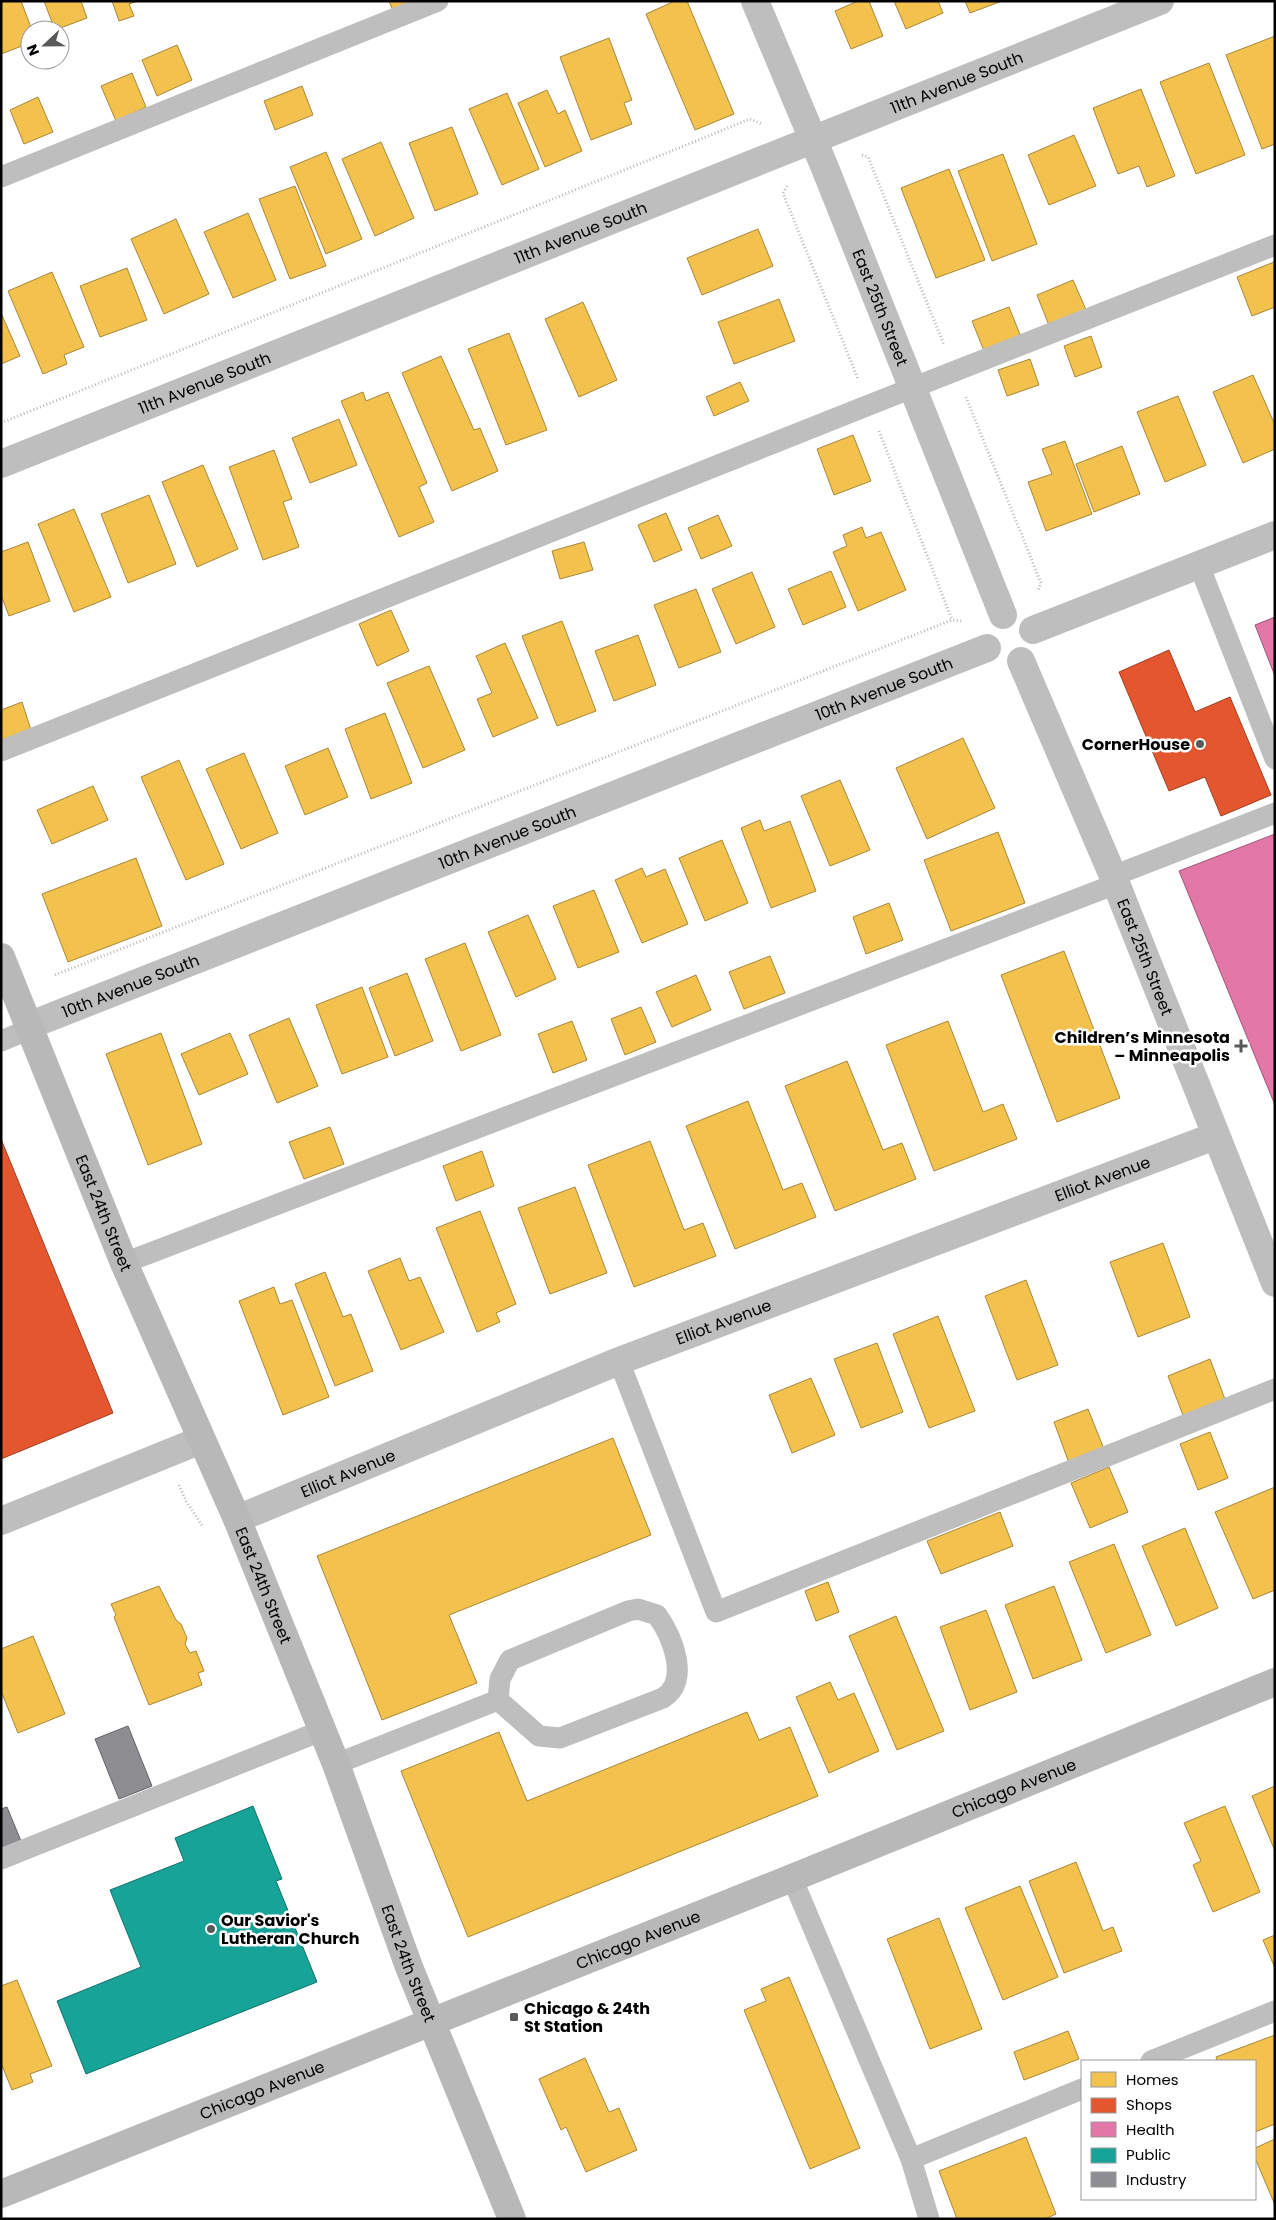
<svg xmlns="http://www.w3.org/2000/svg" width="1276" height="2220" viewBox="0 0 1276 2220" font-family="Poppins,sans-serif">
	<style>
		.homes { fill: #f2c14e; stroke: #a98737 }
		.shops { fill: #e4572e; stroke: #a03d20 }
		.health { fill: #e377a8; stroke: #9f5376 }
		.public { fill: #17a398; stroke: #10726a }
		.industry { fill: #8d8d92; stroke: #636366 }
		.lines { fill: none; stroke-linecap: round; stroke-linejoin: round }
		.path { stroke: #b9b9b9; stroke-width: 3; stroke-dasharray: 1 2.5; stroke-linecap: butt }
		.lane { stroke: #bebebe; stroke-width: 21 }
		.street { stroke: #bebebe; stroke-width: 28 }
		.secondary { stroke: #b8b8b8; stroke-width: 28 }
		.poi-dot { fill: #595959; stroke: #fff; stroke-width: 2 }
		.labels { text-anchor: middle; stroke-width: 5; stroke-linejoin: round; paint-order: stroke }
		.street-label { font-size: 16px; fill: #000; stroke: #fff }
		.poi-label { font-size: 16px; font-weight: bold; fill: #000; stroke: #fff; text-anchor: end }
	</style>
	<rect width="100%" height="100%" fill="#fff"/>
	<g class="homes">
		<polygon points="1,1 21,1 32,30 30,30 30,43 1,54"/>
		<polygon points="44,1 81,1 87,18 55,30"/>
		<polygon points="112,1 138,1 129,4 134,16 119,21"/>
		<polygon points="389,1 423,1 394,13"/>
		<polygon points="675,1 687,1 734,114 695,130 646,14"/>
		<polygon points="858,1 869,1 883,36 851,49 835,11"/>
		<polygon points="894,1 938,1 943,13 906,29"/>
		<polygon points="965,1 1002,1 970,13"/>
		<polygon points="1275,36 1275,144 1262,149 1226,55"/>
		<polygon points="609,38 632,100 624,103 632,124 591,140 560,57"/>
		<polygon points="177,45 192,80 157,96 142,60"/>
		<polygon points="1209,63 1245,155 1196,174 1160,82"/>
		<polygon points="132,73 146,107 116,121 101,86"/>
		<polygon points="302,86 313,115 275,130 264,101"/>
		<polygon points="1141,89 1175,176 1147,187 1139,166 1118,174 1093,108"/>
		<polygon points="547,90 558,114 565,110 582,151 545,167 518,103"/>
		<polygon points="507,93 539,169 502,185 469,109"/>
		<polygon points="38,97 53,132 24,144 10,110"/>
		<polygon points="452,127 478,194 435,211 409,143"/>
		<polygon points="1074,135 1096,186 1049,205 1028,155"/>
		<polygon points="381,142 414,218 375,236 342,159"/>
		<polygon points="326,152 362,239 326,254 290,167"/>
		<polygon points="1003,154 1037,244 992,261 958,171"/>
		<polygon points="949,169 985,260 936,278 901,188"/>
		<polygon points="295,186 326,266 290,279 259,199"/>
		<polygon points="248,213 276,280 233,298 204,232"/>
		<polygon points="176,219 209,294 164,314 131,239"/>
		<polygon points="758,229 773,266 702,295 687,258"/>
		<polygon points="1274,262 1275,307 1252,316 1237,277"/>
		<polygon points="127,268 147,320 100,337 80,286"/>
		<polygon points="52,272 84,347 64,355 67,364 43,374 8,291"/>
		<polygon points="1073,280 1087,312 1050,328 1037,295"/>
		<polygon points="779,299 795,341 734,364 718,322"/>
		<polygon points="583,302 617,380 579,397 545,319"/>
		<polygon points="1009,307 1021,337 984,351 972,321"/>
		<polygon points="1,313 20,356 1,364"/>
		<polygon points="509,333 547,430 506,445 468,349"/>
		<polygon points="1091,336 1102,367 1075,377 1064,346"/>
		<polygon points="441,356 474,430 480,428 498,471 452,491 402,373"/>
		<polygon points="1030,359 1039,385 1007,396 998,370"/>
		<polygon points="1253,375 1275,425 1275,449 1243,463 1213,392"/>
		<polygon points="740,382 749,401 714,416 706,397"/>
		<polygon points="363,392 366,401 388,392 427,483 419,487 434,522 399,537 341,401"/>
		<polygon points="1178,396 1206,465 1165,482 1137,412"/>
		<polygon points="339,419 357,465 310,483 292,438"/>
		<polygon points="853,435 871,481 834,495 817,449"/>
		<polygon points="1065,441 1092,514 1046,531 1028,482 1052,474 1042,449"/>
		<polygon points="1122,446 1140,494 1094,512 1076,464"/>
		<polygon points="274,450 292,499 283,502 299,547 263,560 229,467"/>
		<polygon points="203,465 238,549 197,567 162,482"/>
		<polygon points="149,495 176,564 128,583 101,514"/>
		<polygon points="74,509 111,597 74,612 38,524"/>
		<polygon points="666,513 682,550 654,562 638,525"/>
		<polygon points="718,515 732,546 701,559 688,528"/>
		<polygon points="862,527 866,538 881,532 906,590 858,611 833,552 847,546 843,535"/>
		<polygon points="28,542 50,601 9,616 1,595 1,552"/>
		<polygon points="584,542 593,570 560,579 552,551"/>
		<polygon points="831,571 846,607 803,625 788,589"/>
		<polygon points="752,572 775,627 736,644 712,589"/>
		<polygon points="696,589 721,652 679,668 654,605"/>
		<polygon points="391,610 409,651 377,666 359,624"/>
		<polygon points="562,621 596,711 557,726 522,636"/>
		<polygon points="638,635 656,685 614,701 595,651"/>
		<polygon points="505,643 538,718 493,737 477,699 492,693 476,656"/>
		<polygon points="429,666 465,750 423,768 387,683"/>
		<polygon points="22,702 31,730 1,741 1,710"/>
		<polygon points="385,713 412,783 371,799 345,729"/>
		<polygon points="963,738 995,808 927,839 896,768"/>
		<polygon points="328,748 348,797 305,815 285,766"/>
		<polygon points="244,753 278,833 241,849 206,769"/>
		<polygon points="179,760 224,864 186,880 141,777"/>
		<polygon points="840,780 870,850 830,866 801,796"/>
		<polygon points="93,786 108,820 52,844 37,810"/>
		<polygon points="760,820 764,831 790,821 816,891 771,908 741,828"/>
		<polygon points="998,832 1025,903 951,931 924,860"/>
		<polygon points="722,840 748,903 705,921 679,858"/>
		<polygon points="136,858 162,926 68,962 42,894"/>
		<polygon points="642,868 646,877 665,869 688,924 642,943 615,880"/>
		<polygon points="594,890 619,952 578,968 553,906"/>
		<polygon points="889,903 903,940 866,954 853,917"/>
		<polygon points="528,915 556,979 516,997 488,932"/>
		<polygon points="465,943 501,1035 461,1051 425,959"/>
		<polygon points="1064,951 1120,1098 1057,1122 1001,975"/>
		<polygon points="770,956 785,993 744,1009 729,972"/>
		<polygon points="407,973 433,1041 395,1056 369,988"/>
		<polygon points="696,975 711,1010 672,1027 656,992"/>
		<polygon points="362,987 388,1057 342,1074 316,1005"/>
		<polygon points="641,1007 656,1042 625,1055 611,1019"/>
		<polygon points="289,1018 318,1086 277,1103 249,1035"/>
		<polygon points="572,1021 587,1060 553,1073 538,1034"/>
		<polygon points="948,1021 983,1112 1003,1104 1017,1139 934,1171 886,1045"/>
		<polygon points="161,1033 202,1144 148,1165 106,1054"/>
		<polygon points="230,1033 248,1074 199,1095 181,1054"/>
		<polygon points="847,1061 883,1150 902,1143 916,1179 835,1211 785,1086"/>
		<polygon points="748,1101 783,1190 802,1183 816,1217 735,1249 686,1126"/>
		<polygon points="330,1127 344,1164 304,1179 289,1142"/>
		<polygon points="650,1141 684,1230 703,1223 716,1256 634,1287 588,1165"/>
		<polygon points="482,1151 494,1186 456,1201 443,1166"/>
		<polygon points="575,1187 607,1273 550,1294 518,1208"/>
		<polygon points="480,1211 516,1304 496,1313 500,1322 477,1332 436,1228"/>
		<polygon points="1163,1243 1190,1317 1138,1337 1110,1262"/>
		<polygon points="400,1258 409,1281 420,1277 444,1332 401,1350 368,1271"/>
		<polygon points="325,1272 343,1317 351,1314 373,1371 335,1386 295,1284"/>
		<polygon points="1026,1280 1058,1365 1017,1380 985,1296"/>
		<polygon points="274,1287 280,1304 292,1300 329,1397 283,1415 239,1301"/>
		<polygon points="938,1316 975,1411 929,1428 893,1334"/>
		<polygon points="877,1343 903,1412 861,1428 834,1359"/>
		<polygon points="1210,1359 1226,1402 1184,1418 1168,1376"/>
		<polygon points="811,1378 835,1435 792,1453 769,1395"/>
		<polygon points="1088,1409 1104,1449 1069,1463 1054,1422"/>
		<polygon points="1210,1432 1228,1478 1198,1490 1180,1444"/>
		<polygon points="613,1438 651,1535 449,1615 477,1683 382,1720 317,1556"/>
		<polygon points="1109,1467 1128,1512 1090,1528 1071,1483"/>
		<polygon points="1275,1487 1275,1590 1253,1599 1215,1512"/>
		<polygon points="1000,1512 1013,1546 941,1574 927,1541"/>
		<polygon points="1185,1528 1218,1608 1176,1626 1142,1546"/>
		<polygon points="1114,1544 1151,1635 1106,1653 1069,1562"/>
		<polygon points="828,1582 839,1612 816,1621 805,1591"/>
		<polygon points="159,1586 176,1620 181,1624 187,1638 185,1644 190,1653 196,1651 204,1671 198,1673 202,1685 149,1705 114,1617 116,1615 111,1604"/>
		<polygon points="1054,1586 1082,1660 1033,1679 1005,1605"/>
		<polygon points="986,1610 1017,1692 970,1710 940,1627"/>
		<polygon points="896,1616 944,1731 897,1750 849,1636"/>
		<polygon points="33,1636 65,1714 18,1733 1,1691 1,1649"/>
		<polygon points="830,1682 838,1700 854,1693 879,1751 829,1773 796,1697"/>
		<polygon points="747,1712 759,1740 790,1727 818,1796 468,1937 401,1771 499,1732 527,1801"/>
		<polygon points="1275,1786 1275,1851 1252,1796"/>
		<polygon points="1225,1806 1260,1892 1213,1912 1193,1865 1201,1861 1184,1823"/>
		<polygon points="1076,1862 1103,1931 1113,1927 1122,1951 1064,1973 1029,1881"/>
		<polygon points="1020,1886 1058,1977 1003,2000 965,1908"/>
		<polygon points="939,1918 982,2029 930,2049 887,1939"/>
		<polygon points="1275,1935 1275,1968 1263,1940"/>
		<polygon points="789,1977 860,2148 810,2169 744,2010 766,2001 761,1989"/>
		<polygon points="17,1980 52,2066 30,2074 33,2082 12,2090 1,2063 1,1986"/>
		<polygon points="1068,2031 1079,2059 1024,2080 1014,2052"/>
		<polygon points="1275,2035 1275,2124 1255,2132 1255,2061 1217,2061 1216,2057"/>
		<polygon points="585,2058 609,2112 619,2108 637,2150 586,2172 566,2127 561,2130 539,2079"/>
		<polygon points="1026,2137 1056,2214 1045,2219 957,2219 939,2171"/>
		<polygon points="1275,2139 1275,2205 1255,2158 1255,2148"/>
	</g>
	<g class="shops">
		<polygon points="1169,650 1195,712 1230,697 1271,795 1221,816 1205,777 1169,791 1119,672"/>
		<polygon points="1,1139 113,1413 1,1459"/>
	</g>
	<g class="health">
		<polygon points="1275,617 1275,676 1255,625"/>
		<polygon points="1275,834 1275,1105 1179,871"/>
	</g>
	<polygon class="public" points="253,1806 282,1879 276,1881 317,1982 86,2074 57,2001 141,1967 110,1890 184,1861 175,1838"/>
	<g class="industry">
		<polygon points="128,1726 152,1786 119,1799 95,1739"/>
		<polygon points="7,1807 21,1841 1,1849 1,1809"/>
	</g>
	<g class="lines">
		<g class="path">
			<polyline points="862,155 868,157 944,345"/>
			<polyline points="787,186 783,193 858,379"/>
			<polyline points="966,397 1041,583 1038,591"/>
			<polyline points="1,423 750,119 762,124"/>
			<polyline points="879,431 952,620"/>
			<polyline points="55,975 952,620 963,621"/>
			<polyline points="179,1485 186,1501 203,1527"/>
		</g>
		<g class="lane">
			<polyline points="1,177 438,1"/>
			<polyline points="1199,565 1275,759"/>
			<polyline points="1,751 869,405 1275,245"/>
			<polyline points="1113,876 1275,813"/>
			<polyline points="1,1041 30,1029"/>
			<polyline points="124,1263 1116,884"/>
			<polyline points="619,1361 716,1612 1275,1389"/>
			<path d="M638 1609 657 1615C672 1636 691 1681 663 1698L560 1738 539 1736 498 1700 500 1679 510 1660 628 1611Z"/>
			<polyline points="336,1764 498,1700"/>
			<polyline points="1,1859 321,1731"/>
			<polyline points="792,1878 911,2159 929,2219"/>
			<polyline points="1151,2061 1275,2011"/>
			<polyline points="911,2159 1082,2089"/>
		</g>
		<g class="street">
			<path id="s1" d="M755 1 825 168 1003 615"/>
			<path id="s2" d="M1 464 1160 1"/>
			<polyline points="1033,630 1275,535"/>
			<path id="s3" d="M1021 661 1113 876 1275 1283"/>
			<path id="s4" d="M28 1026 987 648"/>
			<path id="s5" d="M237 1519 619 1361 1215 1136"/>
			<polyline points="1,1521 201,1440"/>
		</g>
		<g class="secondary">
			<path id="s6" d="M1 957 124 1263 237 1519 336 1764 409 1967 512 2219"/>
			<path id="s7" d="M1 2194 792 1878 1275 1682"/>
		</g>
	</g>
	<g class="poi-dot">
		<circle cx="1200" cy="744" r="5"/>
		<path d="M1238.5 1038.5h5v5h5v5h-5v5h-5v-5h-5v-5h5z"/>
		<circle cx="211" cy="1929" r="5"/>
		<rect x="509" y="2012" width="10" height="10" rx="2.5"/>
	</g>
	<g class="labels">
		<g class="street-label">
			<text dy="6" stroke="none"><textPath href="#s2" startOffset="1029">11th Avenue South</textPath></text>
			<text dy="6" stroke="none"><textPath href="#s2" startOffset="624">11th Avenue South</textPath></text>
			<text dy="6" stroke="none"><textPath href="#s1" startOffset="331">East 25th Street</textPath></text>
			<text dy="6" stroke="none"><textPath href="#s2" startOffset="219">11th Avenue South</textPath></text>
			<text dy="6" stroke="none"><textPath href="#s4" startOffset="920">10th Avenue South</textPath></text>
			<text dy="6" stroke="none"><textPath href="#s4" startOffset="515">10th Avenue South</textPath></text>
			<text dy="6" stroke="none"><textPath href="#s3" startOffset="321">East 25th Street</textPath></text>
			<text dy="6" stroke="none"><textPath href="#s4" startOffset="110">10th Avenue South</textPath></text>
			<text dy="6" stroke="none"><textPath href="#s5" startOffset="930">Elliot Avenue</textPath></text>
			<text dy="6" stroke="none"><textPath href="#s6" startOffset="276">East 24th Street</textPath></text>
			<text dy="6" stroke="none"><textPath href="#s5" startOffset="525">Elliot Avenue</textPath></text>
			<text dy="6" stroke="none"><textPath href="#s5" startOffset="120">Elliot Avenue</textPath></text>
			<text dy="6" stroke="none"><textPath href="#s6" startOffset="681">East 24th Street</textPath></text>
			<text dy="6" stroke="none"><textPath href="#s7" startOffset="1091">Chicago Avenue</textPath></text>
			<text dy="6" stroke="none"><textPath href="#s7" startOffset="686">Chicago Avenue</textPath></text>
			<text dy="6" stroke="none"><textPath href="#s6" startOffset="1086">East 24th Street</textPath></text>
			<text dy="6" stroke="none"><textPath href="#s7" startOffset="281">Chicago Avenue</textPath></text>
		</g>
		<g class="poi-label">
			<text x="1190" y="750">CornerHouse</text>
			<text x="1230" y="1043">Children’s Minnesota<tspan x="1230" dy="18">– Minneapolis</tspan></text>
			<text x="221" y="1926" text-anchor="start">Our Savior's<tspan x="221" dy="18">Lutheran Church</tspan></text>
			<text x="524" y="2014" text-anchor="start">Chicago &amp; 24th<tspan x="524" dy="18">St Station</tspan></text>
		</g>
	</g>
	<rect width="1276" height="2220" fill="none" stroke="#000000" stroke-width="5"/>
	<rect x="1081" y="2060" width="175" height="140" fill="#ffffff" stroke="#999999"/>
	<rect x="1091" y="2072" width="25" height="15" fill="#f2c14e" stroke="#999999"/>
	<text x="1126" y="2085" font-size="15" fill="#000000">Homes</text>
	<rect x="1091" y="2098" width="25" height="15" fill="#e4572e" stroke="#999999"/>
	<text x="1126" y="2110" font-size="15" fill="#000000">Shops</text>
	<rect x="1091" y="2122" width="25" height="15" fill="#e377a8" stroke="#999999"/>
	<text x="1126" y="2135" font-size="15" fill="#000000">Health</text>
	<rect x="1091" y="2148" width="25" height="15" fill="#17a398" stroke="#999999"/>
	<text x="1126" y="2160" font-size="15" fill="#000000">Public</text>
	<rect x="1091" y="2172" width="25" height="15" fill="#8d8d92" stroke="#999999"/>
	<text x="1126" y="2185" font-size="15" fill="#000000">Industry</text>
	<g transform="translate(45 45) rotate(248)"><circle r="24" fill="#ffffff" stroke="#999999"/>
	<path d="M0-4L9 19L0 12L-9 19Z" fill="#595959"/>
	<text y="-8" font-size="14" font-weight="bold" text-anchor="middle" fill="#000000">N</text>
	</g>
</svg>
